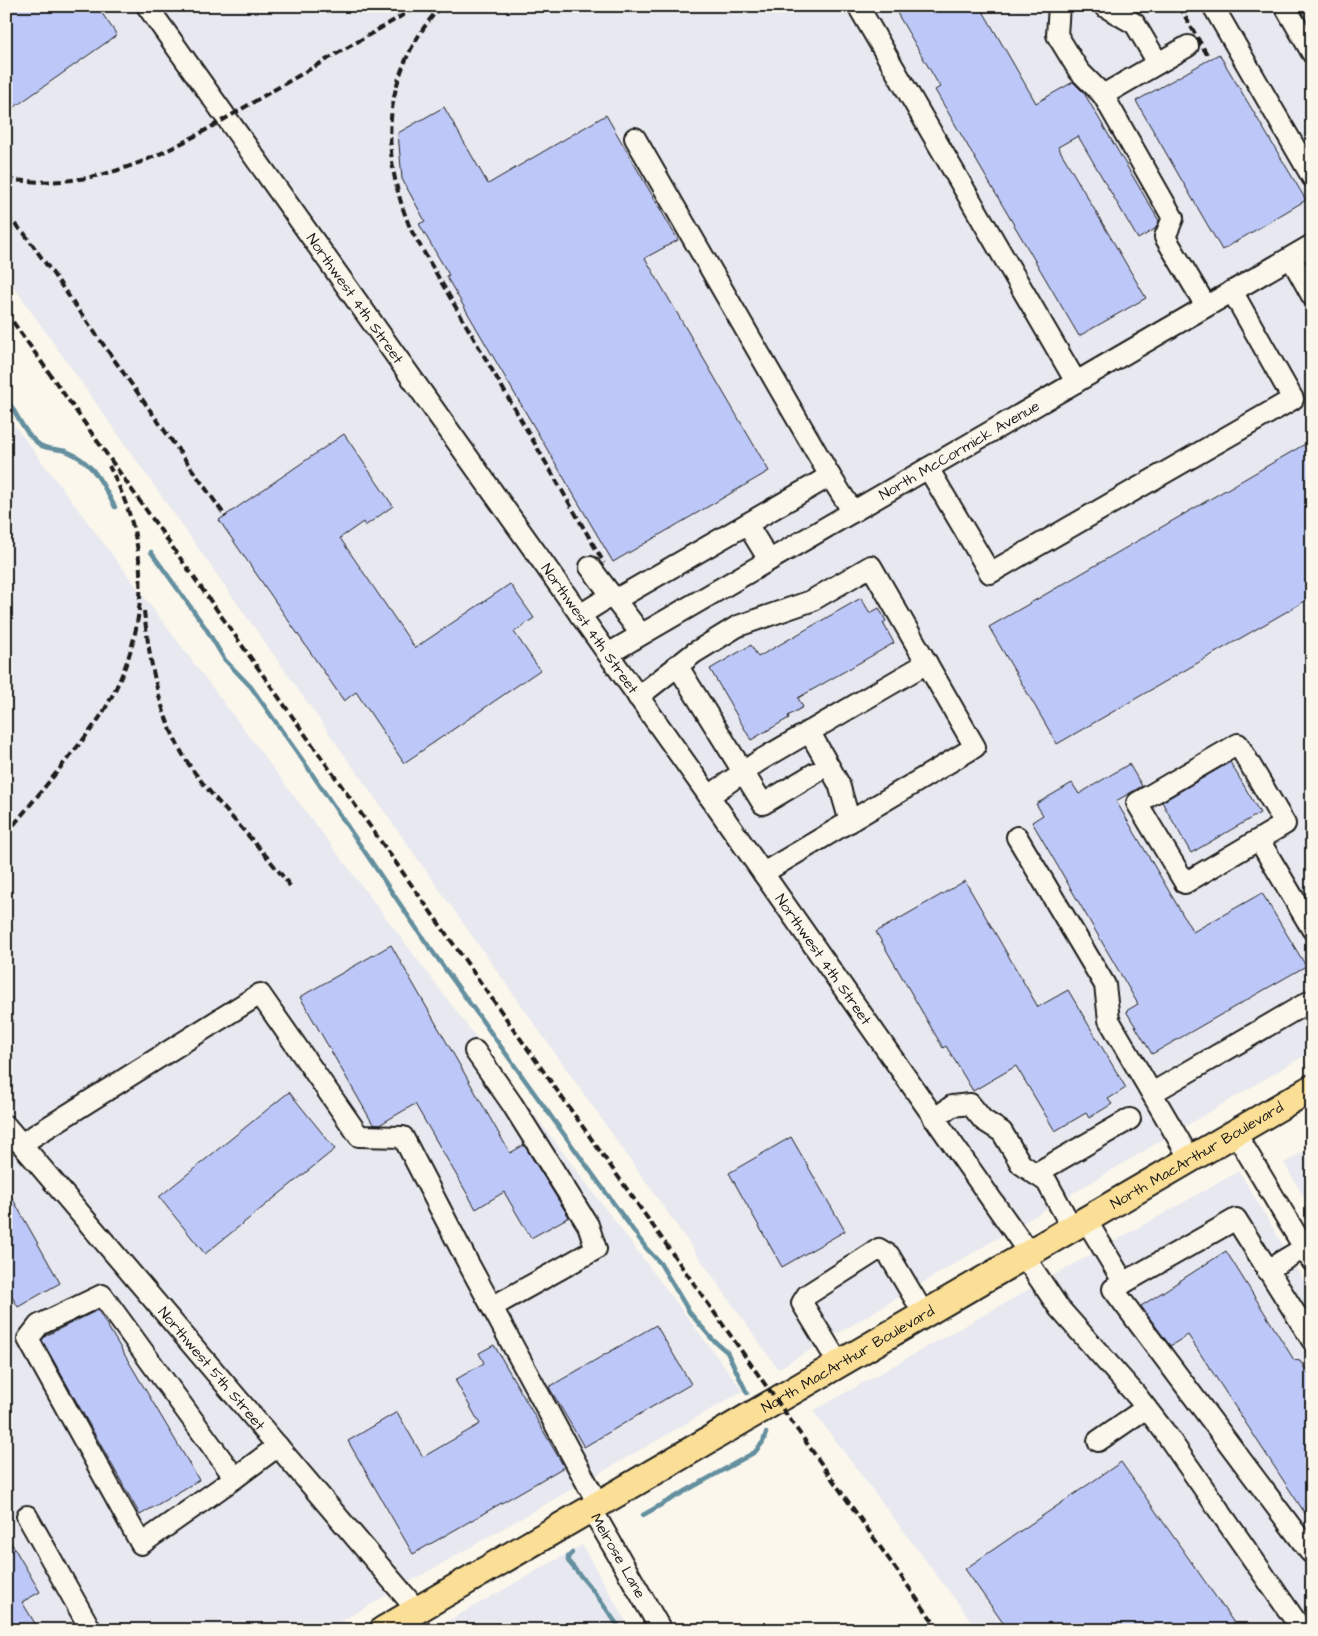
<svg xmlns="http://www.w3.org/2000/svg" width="1318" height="1636" viewBox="0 0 1318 1636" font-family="'Architects Daughter',sans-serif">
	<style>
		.built { fill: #e8e9f0 }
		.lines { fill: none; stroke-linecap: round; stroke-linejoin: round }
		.stream { stroke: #648f9f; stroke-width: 4.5 }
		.building { fill: #bdc8f9; stroke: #1c1c1c }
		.minor-casing { stroke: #1c1c1c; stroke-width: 24 }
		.major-casing { stroke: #1c1c1c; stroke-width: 30 }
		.minor { stroke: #fbf7ec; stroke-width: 20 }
		.major { stroke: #fbdf96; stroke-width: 26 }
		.rail { stroke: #1c1c1c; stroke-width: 4; stroke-dasharray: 8 4; stroke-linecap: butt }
		.labels { text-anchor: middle; stroke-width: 4.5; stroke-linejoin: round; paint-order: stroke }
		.street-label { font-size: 15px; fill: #1c1c1c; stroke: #fbf7ec }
	</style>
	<rect width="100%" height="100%" fill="#fbf7ec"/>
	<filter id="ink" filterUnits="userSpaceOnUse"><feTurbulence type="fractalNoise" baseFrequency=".02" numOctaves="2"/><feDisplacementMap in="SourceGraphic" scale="10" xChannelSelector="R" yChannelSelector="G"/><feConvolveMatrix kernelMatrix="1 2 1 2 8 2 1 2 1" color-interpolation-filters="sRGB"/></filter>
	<g filter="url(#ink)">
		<g class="built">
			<polygon points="6,6 1312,6 1312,1051 778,1369 6,276"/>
			<polygon points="6,414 743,1391 326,1630 6,1630"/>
			<polygon points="1312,1146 1312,1211 1284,1163"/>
			<polygon points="1239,1171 1312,1294 1312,1630 978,1630 813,1411"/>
			<polygon points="582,1545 631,1630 432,1630"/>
		</g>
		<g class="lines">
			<g class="stream">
				<path d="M6 398C17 413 24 434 40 445 46 449 58 449 66 451 94 462 101 482 115 507"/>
				<polyline points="151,552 205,627 225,660 251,687 306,765 425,941 581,1158 646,1248 660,1263 690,1313 713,1340 727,1352 747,1393"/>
				<polyline points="643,1515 755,1452 763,1442 766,1433"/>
				<polyline points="572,1553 568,1557 568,1561 595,1593 621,1630"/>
			</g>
		</g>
		<g class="building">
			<polygon points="6,6 97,6 117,35 6,113"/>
			<polygon points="893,6 980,6 1036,103 1073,82 1084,93 1159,221 1155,229 1138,239 1078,136 1058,147 1146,298 1079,336 935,90 940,87"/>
			<polygon points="1219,54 1306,200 1222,250 1136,101"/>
			<polygon points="444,107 488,184 606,115 678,240 645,258 769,471 613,562 446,276 449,275 419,224 425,221 402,179 398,133"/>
			<polygon points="344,434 393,506 365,526 363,522 340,538 415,648 510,584 534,618 514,632 540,670 404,763 356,692 344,701 219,520"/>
			<polygon points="1312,440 1312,597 1057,744 989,627"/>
			<polygon points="861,598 870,613 879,608 886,621 883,623 894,643 798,698 803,707 788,716 789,718 751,740 710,669 751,645 758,657"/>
			<polygon points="1230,762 1260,813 1191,853 1162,802"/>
			<polygon points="1129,764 1142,786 1116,801 1193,932 1262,893 1306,966 1152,1054 1126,1011 1138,1004 1032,822 1043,815 1036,804 1072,783 1079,794"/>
			<polygon points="965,881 1038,1007 1068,990 1126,1088 1108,1099 1112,1104 1089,1118 1086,1113 1055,1131 1016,1066 973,1091 946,1046 943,1048 876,932"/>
			<polygon points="391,945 510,1153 524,1145 569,1217 531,1238 504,1192 476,1209 415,1104 379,1125 373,1124 300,997"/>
			<polygon points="289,1092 335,1149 205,1254 159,1197"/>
			<polygon points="791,1137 845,1231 782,1267 729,1173"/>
			<polygon points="6,1187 60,1283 18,1307 6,1286"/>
			<polygon points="1226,1251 1294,1360 1300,1361 1312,1379 1312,1524 1188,1335 1170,1346 1141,1306"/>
			<polygon points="98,1310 199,1480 140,1515 42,1340 47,1335"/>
			<polygon points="656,1325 691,1384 584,1447 549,1387"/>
			<polygon points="494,1345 564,1467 413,1554 348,1441 397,1412 423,1457 480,1424 455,1380 484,1363 479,1353"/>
			<polygon points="1121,1462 1239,1630 1008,1630 965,1569"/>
			<polygon points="6,1534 40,1592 22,1602 39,1630 6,1630"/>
		</g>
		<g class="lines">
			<g class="minor-casing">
				<g id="minor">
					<path id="s1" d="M147 6 709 796 1029 1253"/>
					<polyline points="858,6 1076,382"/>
					<polyline points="1059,6 1057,35 1079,71 1103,95"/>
					<polyline points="1104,6 1135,24 1158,63"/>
					<polyline points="1213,6 1312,177"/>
					<polyline points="1285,6 1312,53"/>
					<polyline points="1188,46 1103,95 1173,218 1165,237 1206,306"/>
					<polyline points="635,138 830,476"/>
					<polyline points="1291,258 1312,296"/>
					<polyline points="928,468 990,573 1293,399 1232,291"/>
					<polyline points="747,524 769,560"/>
					<polyline points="590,567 641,634"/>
					<polyline points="615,600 830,476 853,512"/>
					<polyline points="580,615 612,595"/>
					<path id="s2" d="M608 654 1312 245"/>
					<polyline points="677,665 763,804 815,773"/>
					<polyline points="638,697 694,653 738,626 811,601 871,566 975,747 763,873"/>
					<polyline points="809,731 839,784 850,822"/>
					<polygon points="1238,744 1285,824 1185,883 1137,803"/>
					<polyline points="709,796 759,761 927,663"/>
					<polyline points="1017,837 1105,985 1109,1020 1190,1159"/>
					<polyline points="1259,840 1312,929"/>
					<polyline points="475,1051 512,1104 588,1225 596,1249 492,1307"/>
					<polyline points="1152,1093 1312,1000"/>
					<polyline points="934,1119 952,1106 970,1104 983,1120 1002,1132 1021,1164 1047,1182 1072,1228"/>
					<path id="s3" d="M6 1126 417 1610"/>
					<polyline points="1235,1132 1312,1261"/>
					<polyline points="21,1144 260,994 359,1136 403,1137 465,1257 598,1504"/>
					<polyline points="1035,1174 1130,1119"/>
					<polyline points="1086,1220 1124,1283"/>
					<polyline points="1024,1256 1059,1308 1137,1396 1164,1431 1302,1630"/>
					<polyline points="1267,1270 1304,1248"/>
					<polyline points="1312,1340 1236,1219 1113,1289 1310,1552 1312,1550"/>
					<polyline points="839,1364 802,1303 807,1295 879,1249 889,1255 924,1314"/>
					<polyline points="1098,1441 1146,1408"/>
					<polyline points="235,1478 102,1295 39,1325 28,1339 141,1544 235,1478 278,1446"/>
					<path id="s4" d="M591 1508 661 1630"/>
					<polyline points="27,1516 91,1630"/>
				</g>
			</g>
			<g class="major-casing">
				<g id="major">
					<path id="s5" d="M383 1630 1312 1088"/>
				</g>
			</g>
			<use href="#minor" class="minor"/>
			<use href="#major" class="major"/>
			<g class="rail">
				<path d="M441 6C382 72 378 151 411 230L604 563"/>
				<polyline points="1179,6 1208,56"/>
				<path d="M6 179C110 194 182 144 267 94 317 65 368 36 418 6"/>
				<polyline points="6,216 24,233 226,517"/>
				<polyline points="6,312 939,1630"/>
				<path d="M144 611C150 665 160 723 192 769 222 810 260 845 290 886"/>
				<path d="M6 834C27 809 48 783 69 757 81 742 95 726 105 709 151 629 152 547 109 466"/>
			</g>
		</g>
	</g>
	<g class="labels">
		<g class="street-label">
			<text dy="5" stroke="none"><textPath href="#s1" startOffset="359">Northwest 4th Street</textPath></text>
			<text dy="5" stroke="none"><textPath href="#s2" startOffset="406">North McCormick Avenue</textPath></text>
			<text dy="5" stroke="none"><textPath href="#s1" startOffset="764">Northwest 4th Street</textPath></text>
			<text dy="5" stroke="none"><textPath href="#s1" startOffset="1169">Northwest 4th Street</textPath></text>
			<text dy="5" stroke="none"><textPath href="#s5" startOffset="942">North MacArthur Boulevard</textPath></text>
			<text dy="5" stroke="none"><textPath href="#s5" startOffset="538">North MacArthur Boulevard</textPath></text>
			<text dy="5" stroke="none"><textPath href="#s3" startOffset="318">Northwest 5th Street</textPath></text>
			<text dy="5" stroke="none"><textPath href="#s4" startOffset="55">Melrose Lane</textPath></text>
		</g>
	</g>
	<rect width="1318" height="1636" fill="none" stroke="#fbf7ec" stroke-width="25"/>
	<rect x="12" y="12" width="1293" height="1611" fill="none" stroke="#1c1c1c" stroke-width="2" filter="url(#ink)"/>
</svg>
